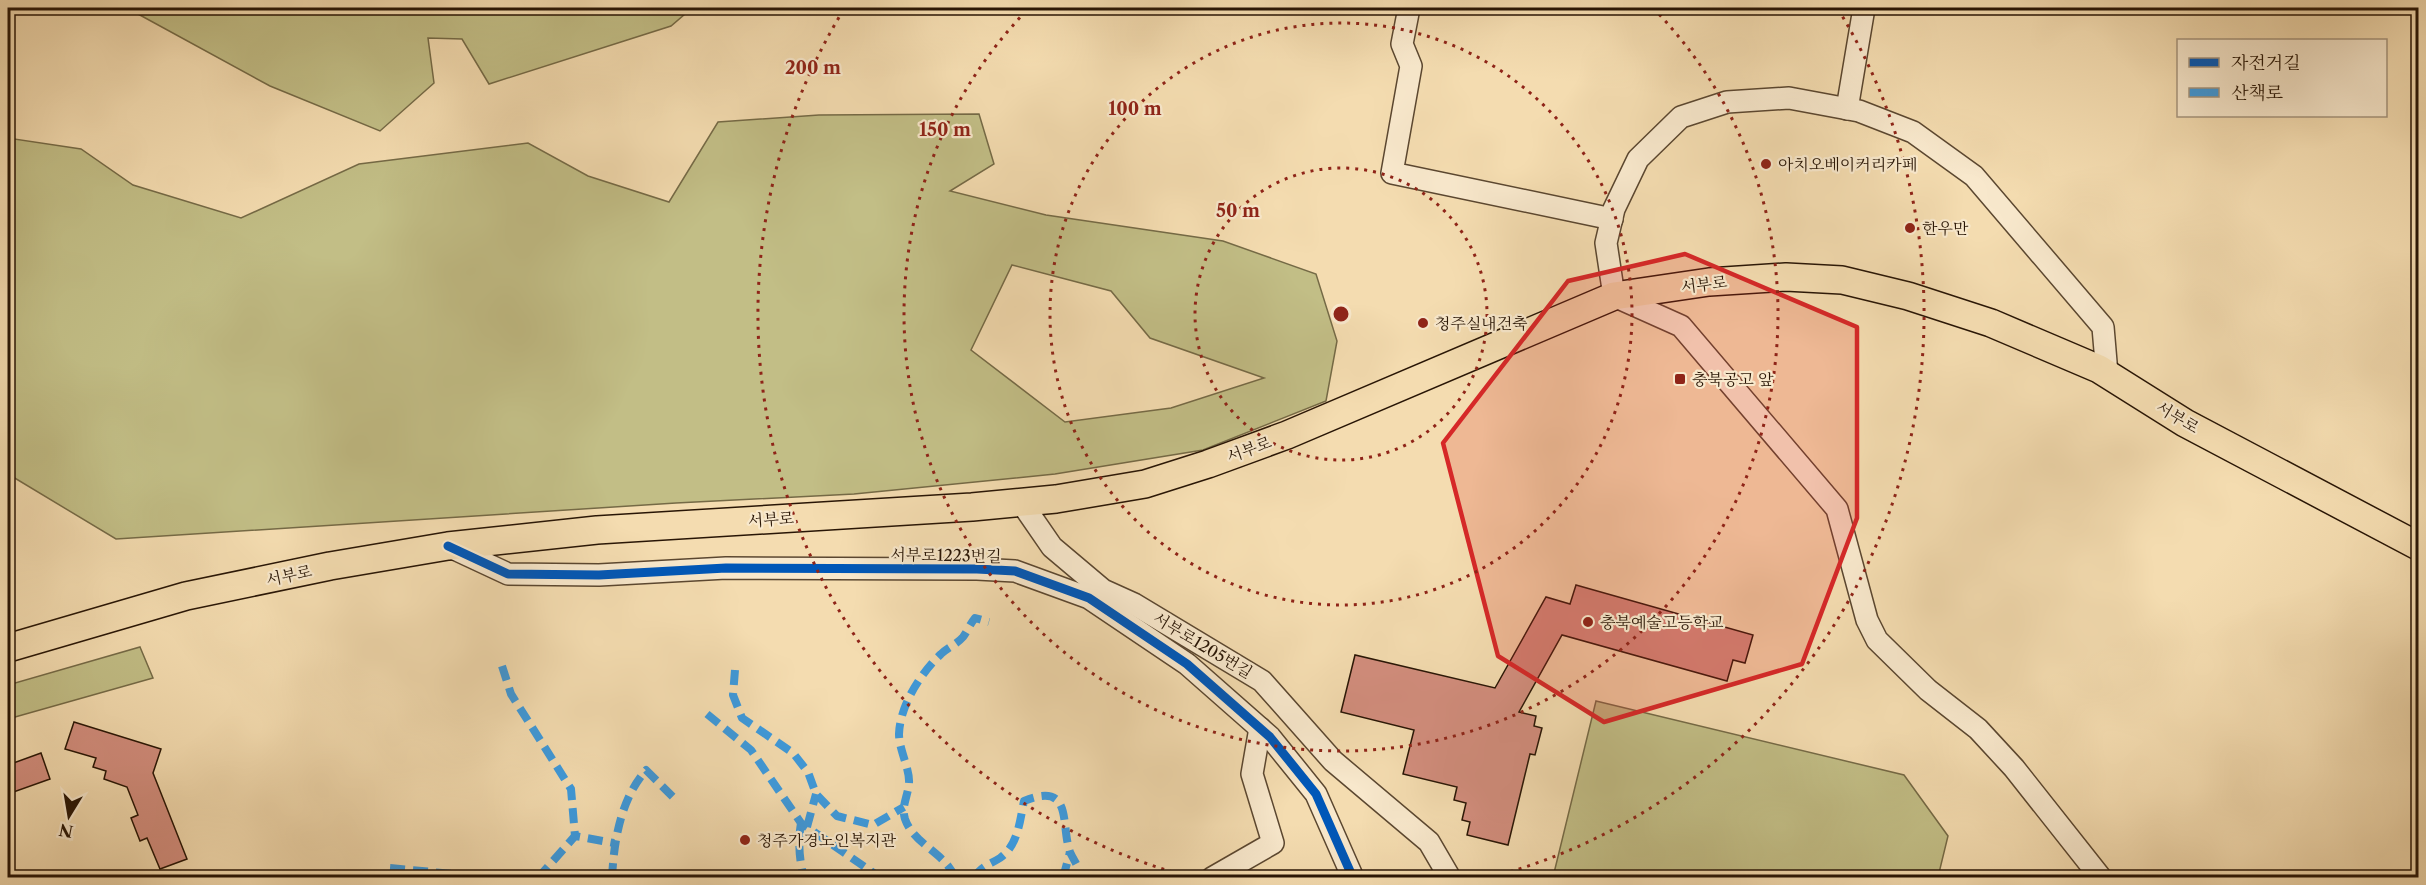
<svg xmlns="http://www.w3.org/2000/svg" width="2426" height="885" viewBox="0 0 2426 885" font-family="'Libre Caslon Text','Noto Serif KR',serif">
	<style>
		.green { fill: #c2be86; stroke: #756a46; stroke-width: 1.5; fill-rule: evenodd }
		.building { fill: #d38e7e; stroke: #281505; stroke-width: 1.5 }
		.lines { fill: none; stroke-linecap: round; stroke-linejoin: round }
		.minor-casing { stroke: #5b4730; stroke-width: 24 }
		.major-casing { stroke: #281505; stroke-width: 30 }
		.minor { stroke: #f8e8cc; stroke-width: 21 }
		.major { stroke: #f4dcb0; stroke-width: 27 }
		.quiet { stroke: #3d9add; stroke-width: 8; stroke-dasharray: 15 8; stroke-linecap: butt }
		.cycleway-casing { stroke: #f8e8cc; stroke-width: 13 }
		.cycleway { stroke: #0057b8; stroke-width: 9 }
		.marked { fill: #d62828; fill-opacity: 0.2; stroke: #d62828; stroke-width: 4.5; stroke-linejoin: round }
		.ring { fill: none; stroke: #8f2418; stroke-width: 3; stroke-dasharray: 3 6 }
		.poi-dot { fill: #8f2418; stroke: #f8e8cc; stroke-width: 2 }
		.labels { text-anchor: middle; stroke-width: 4.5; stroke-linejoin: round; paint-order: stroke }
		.poi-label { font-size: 16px; fill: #281505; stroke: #f8e8cc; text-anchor: start }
		.street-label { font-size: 16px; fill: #281505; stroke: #f8e8cc }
		.centre { fill: #8f2418; stroke: #f8e8cc; stroke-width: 3 }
		.ring-label { font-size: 18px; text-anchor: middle; font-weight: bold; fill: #8f2418; stroke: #f8e8cc; stroke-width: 4.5; stroke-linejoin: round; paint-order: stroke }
	</style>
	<rect width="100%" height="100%" fill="#f4dcb0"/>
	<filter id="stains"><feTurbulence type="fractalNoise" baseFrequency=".00333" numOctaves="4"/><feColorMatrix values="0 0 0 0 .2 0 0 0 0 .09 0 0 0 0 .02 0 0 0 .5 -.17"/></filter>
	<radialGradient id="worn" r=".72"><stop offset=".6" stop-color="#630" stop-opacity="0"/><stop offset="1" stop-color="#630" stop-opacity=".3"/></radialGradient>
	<g class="green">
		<polygon points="127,8 692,8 671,26 489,84 462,39 428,38 434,83 380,131 270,86"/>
		<path d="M979 114 994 164 950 191 1046 215 1223 241 1316 274 1337 341 1326 401 1203 450 1055 474 854 494 676 503 116 539 8 474V138L81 149 133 185 241 218 359 164 528 143 588 176 669 202 718 122 819 115ZM1012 265 1111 291 1150 338 1264 378 1171 408 1065 422 971 350Z"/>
		<polygon points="140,647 153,678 8,719 8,685"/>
		<polygon points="1596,701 1904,775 1948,836 1938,877 1553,877"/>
	</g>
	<g class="building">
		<polygon points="1576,585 1753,635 1745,663 1733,660 1727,681 1562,635 1519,712 1536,716 1534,726 1542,728 1535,755 1530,754 1508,845 1467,835 1470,822 1462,820 1466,803 1454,800 1457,787 1403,774 1414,730 1341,712 1355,655 1495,688 1546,597 1570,604"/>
		<polygon points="74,722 161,749 153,773 187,859 160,869 147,838 140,841 131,818 138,815 127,787 104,779 106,771 93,767 96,758 65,749"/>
		<polygon points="41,753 50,779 8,794 8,765"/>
	</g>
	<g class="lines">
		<g class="minor-casing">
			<g id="minor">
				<polyline points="1409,8 1402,44 1411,66 1392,173 1612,219"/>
				<polyline points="1847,109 1864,8"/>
				<polyline points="1021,502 1052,547 1103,590 1134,604 1262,681 1333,761 1429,842 1450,878"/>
				<polyline points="448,546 508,574 599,575 726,568 977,569 1015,571 1089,598 1187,664 1270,737 1316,794 1353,878"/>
				<polyline points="1212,878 1273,843 1252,774 1260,728"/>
				<polyline points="2101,878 2014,768 1978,729 1928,690 1877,640 1867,620 1837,509 1681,326 1614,296 1606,243 1614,209 1638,159 1681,117 1727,102 1789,98 1859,111 1913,132 1974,176 2103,327 2107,374"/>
			</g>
		</g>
		<g class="major-casing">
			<polyline id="major" points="8,648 186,596 330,566 448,546 597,530 972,507 1056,499 1145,484 1208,464 1287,435 1614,296 1709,282 1786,277 1842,280 1908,296 1991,323 2099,369 2185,423 2418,546"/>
		</g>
		<use href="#minor" class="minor"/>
		<use href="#major" class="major"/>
		<g class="quiet">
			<polyline points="502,666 511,694 571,789 575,836"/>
			<polyline points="735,670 733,695 742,718 793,753 808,772 816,794 837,816 873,825 904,807"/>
			<polyline points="707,714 751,750 801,823 881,878"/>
			<path d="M801 823C798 841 799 859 804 878"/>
			<polyline points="807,827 816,794"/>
			<polyline points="390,868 495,878"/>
			<polyline points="538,878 575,836 614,843"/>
			<path d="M612 878C614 839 621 799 646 770L678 802"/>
			<path d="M955 878C946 853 914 845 905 819 901 806 908 796 909 783 910 769 899 750 899 734 900 705 921 673 941 654 947 648 957 644 963 637 967 632 970 624 975 618L989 622"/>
			<path d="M974 878C981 866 989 865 1000 858 1018 846 1020 820 1024 801 1074 781 1060 824 1070 852 1074 861 1080 868 1081 878"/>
			<polyline points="1012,878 1022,878"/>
			<polyline points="1063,878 1070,852"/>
		</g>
		<g class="cycleway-casing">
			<polyline id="cycleway" points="448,546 508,574 599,575 726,568 977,569 1015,571 1089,598 1187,664 1270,737 1316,794 1353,878"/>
		</g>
		<use href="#cycleway" class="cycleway"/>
	</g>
	<path class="marked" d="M1685 254 1857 327V518L1802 664 1604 722 1498 656 1443 443 1568 281Z"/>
	<g class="ring">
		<circle cx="1341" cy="314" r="146"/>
		<circle cx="1341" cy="314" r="291"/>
		<path d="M1653 8A437 437 0 1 1 1029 8"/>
		<path d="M1190 877A583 583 0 0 1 844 9M1838 9A583 583 0 0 1 1492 877"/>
	</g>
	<g class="poi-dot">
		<circle cx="1766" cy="164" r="6"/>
		<circle cx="1910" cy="228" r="6"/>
		<circle cx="1423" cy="323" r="6"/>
		<rect x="1674" y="373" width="12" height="12" rx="3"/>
		<circle cx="1588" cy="622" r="6"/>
		<circle cx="745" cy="840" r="6"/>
	</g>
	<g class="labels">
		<g class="poi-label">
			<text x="1778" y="170">아치오베이커리카페</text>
			<text x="1922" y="234">한우만</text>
			<text x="1435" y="329">청주실내건축</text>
			<text x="1692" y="385">충북공고 앞</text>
			<text x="1600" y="628">충북예술고등학교</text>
			<text x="757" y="846">청주가경노인복지관</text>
		</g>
		<g class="street-label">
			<text transform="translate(1704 284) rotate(-7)" y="6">서부로</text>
			<text transform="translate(2178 417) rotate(31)" y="6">서부로</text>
			<text transform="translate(1249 449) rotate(-20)" y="6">서부로</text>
			<text transform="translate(771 519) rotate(-4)" y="6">서부로</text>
			<text transform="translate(946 555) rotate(1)" y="6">서부로1223번길</text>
			<text transform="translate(289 575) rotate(-12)" y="6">서부로</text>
			<text transform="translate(1203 645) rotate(31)" y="6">서부로1205번길</text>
		</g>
	</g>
	<circle cx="1341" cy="314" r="9" class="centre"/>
	<g class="ring-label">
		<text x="813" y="74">200 m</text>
		<text x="1135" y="115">100 m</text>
		<text x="945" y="136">150 m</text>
		<text x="1238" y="217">50 m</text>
	</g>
	<rect width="2426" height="885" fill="none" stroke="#f4dcb0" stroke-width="30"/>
	<rect x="9" y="9" width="2408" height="867" fill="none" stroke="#281505" stroke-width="3"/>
	<rect x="15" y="15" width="2396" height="855" fill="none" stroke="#281505" stroke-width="1.5"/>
	<rect x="2177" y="39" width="210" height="78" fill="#f8e8cc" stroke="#a5947c" stroke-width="1.5"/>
	<rect x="2189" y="58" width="30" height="9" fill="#0057b8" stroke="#a5947c" stroke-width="1.5"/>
	<text x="2231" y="69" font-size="18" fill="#281505">자전거길</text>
	<rect x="2189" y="88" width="30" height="9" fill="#3d9add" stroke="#a5947c" stroke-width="1.5"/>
	<text x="2231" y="99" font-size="18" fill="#281505">산책로</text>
	<g transform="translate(69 816) rotate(191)" stroke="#f8e8cc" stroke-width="4.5" paint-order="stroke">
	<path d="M0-4.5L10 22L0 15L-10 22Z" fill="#281505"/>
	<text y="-9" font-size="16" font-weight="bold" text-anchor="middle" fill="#281505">N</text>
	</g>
	<rect width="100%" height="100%" filter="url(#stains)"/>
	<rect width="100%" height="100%" fill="url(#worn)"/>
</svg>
